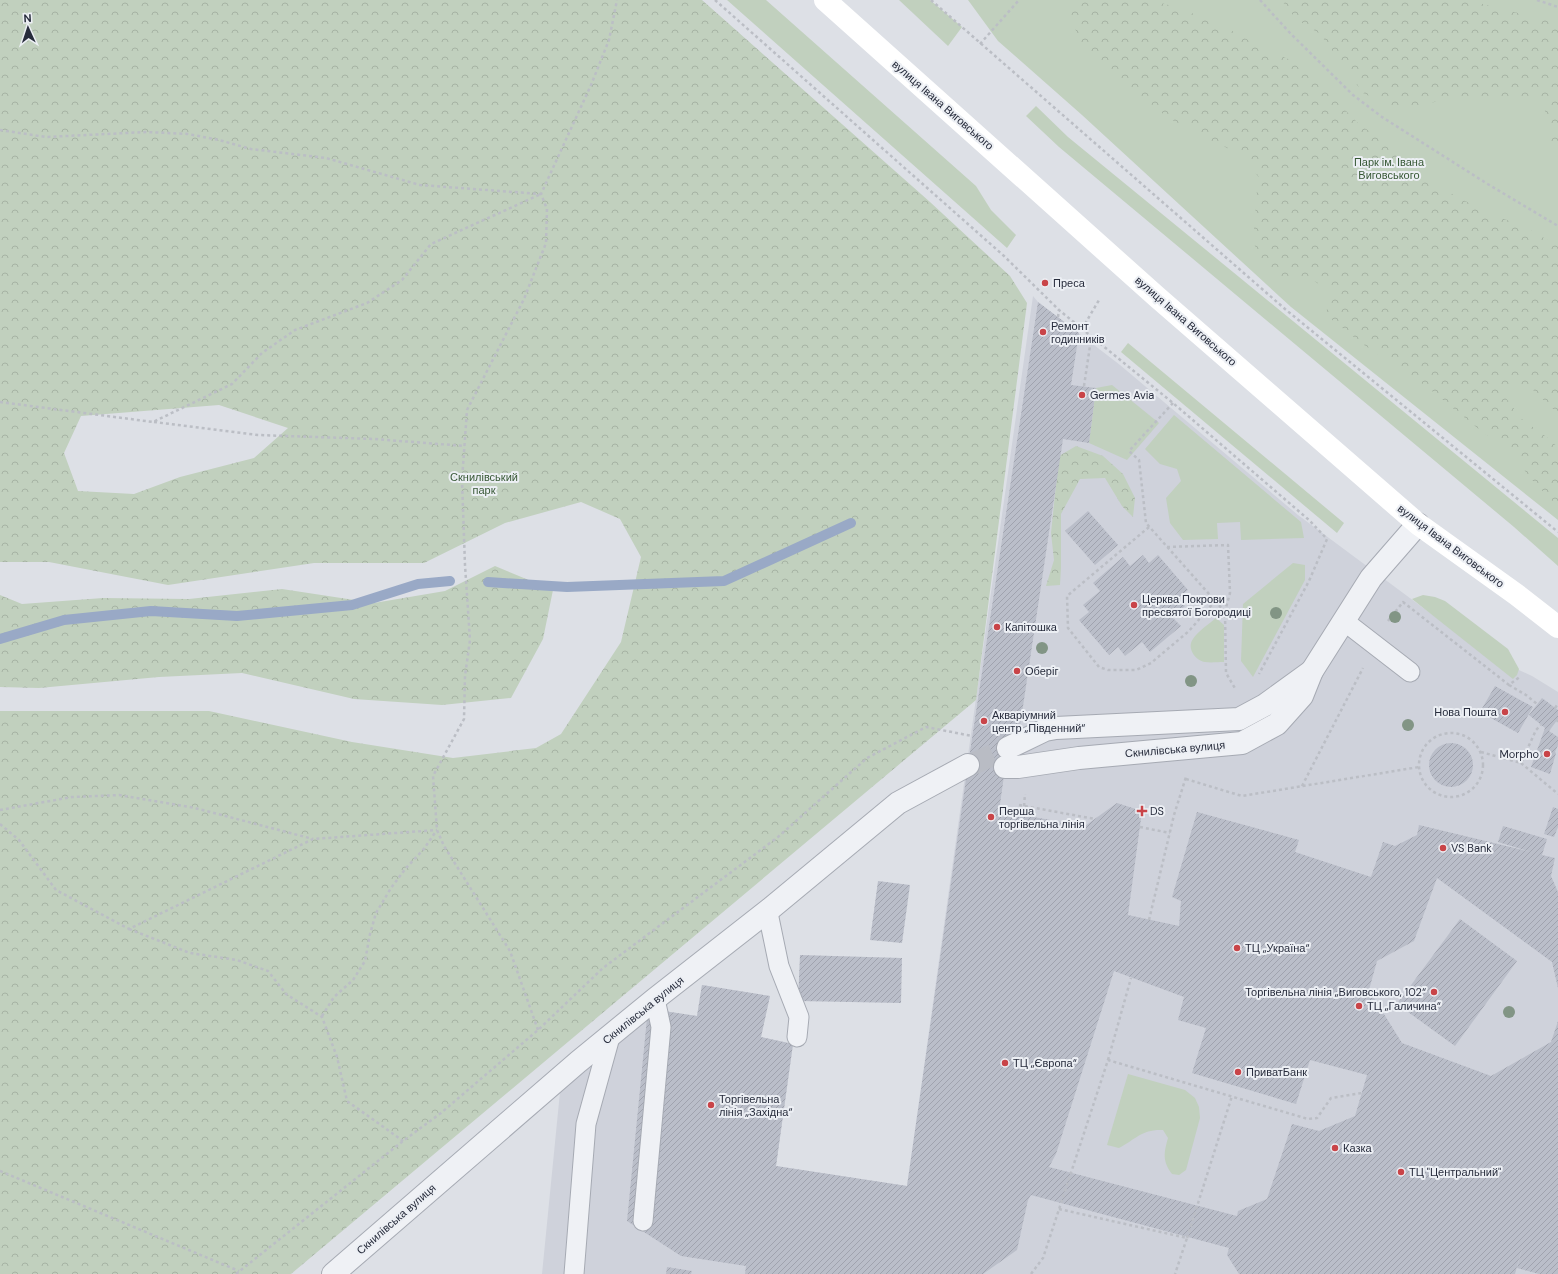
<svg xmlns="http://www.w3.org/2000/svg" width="1558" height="1274" viewBox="0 0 1558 1274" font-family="'DM Sans',sans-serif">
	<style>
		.built { fill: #cfd2db }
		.green { fill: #c1d0be }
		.forest { fill: url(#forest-crowns); fill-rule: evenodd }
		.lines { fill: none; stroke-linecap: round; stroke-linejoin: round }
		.stream { stroke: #99a9c6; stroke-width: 10 }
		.building { fill: url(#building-hatch); fill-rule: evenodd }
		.street-tunnel { stroke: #b9bcc4; stroke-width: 22; stroke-dasharray: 22 11; stroke-linecap: butt }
		.lane-casing { stroke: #a6aab3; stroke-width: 21 }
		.street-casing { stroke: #a6aab3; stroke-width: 24 }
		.path { stroke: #bbbec5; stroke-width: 2.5; stroke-dasharray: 3 3; stroke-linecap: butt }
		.lane { stroke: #eff1f5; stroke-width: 19 }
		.street { stroke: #eff1f5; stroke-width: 22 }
		.secondary { stroke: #fff; stroke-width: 22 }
		.tree { fill: #829585 }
		.poi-dot { fill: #c94448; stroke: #eceff4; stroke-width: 1.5 }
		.labels { text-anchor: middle; stroke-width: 4; stroke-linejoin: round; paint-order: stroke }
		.street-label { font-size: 11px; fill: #272c3c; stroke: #eceff4 }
		.park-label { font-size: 11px; fill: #375835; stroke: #eceff4 }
		.poi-label { font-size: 11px; fill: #272c3c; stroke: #eceff4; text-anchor: start }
	</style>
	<defs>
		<pattern id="forest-crowns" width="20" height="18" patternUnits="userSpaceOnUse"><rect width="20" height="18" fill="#c1d0be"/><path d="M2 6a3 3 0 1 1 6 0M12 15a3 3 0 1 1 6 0" fill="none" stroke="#a6b3a4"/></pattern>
		<pattern id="building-hatch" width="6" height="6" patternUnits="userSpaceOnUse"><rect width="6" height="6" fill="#babec9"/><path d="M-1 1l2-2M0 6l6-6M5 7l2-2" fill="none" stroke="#a0a3ae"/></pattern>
	</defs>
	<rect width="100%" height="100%" fill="#dde0e6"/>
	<polygon class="built" points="1033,296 1038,302 1120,365 1298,515 1488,656 1532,676 1558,692 1558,1274 542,1274 560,1092 657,1010 697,1016 702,985 770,996 761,1037 793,1044 776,1166 907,1186"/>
	<g class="green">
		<polygon points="727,0 766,0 976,186 991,210 1016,235 1007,248"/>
		<polygon points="899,0 930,0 962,27 948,46"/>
		<polygon points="968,0 1558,0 1558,520 1291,307 1082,115 998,41"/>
		<polygon points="1036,106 1068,137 1558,538 1558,566 1514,527 1059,147 1026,116"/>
		<polygon points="1128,343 1344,523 1337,533 1121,352"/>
		<polygon points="1112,385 1159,423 1127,460 1089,443 1096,388"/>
		<polygon points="1174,415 1301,522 1304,538 1241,540 1240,522 1217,523 1218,539 1183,540 1170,523 1166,498 1181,481 1177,469 1160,464 1145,449"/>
		<polygon points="1293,563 1305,565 1305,580 1253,677 1241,661 1243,604"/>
		<polygon points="1423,595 1435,597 1445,601 1508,649 1519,669 1517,675 1513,679 1412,599"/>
		<path d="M1216 618 1224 625V662C1218 662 1211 663 1205 662 1196 661 1186 648 1193 639 1198 631 1209 624 1216 618Z"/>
		<path d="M1128 1074 1185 1090 1195 1098 1199 1107 1200 1118 1186 1170 1179 1175 1172 1174C1162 1161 1164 1152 1168 1138L1163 1130C1142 1129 1136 1139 1119 1148L1107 1145Z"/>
	</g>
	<g class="forest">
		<path d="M0 0H702L930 202 1010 276 1027 303 976 700 291 1274H0V711H209L352 742 453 758 536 748 561 734 621 642 641 557 620 519 581 502 505 523 424 563H314L168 585 49 562H0ZM219 405 288 428 254 458 180 477 134 494 78 491 64 453 81 416Z"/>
		<polygon points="1076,0 1152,0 1181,9 1220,24 1257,45 1288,59 1320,85 1359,124 1410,160 1443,189 1484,211 1527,228 1558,246 1558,412 1554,410 1531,388 1513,384 1505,397 1522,419 1552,441 1558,448 1558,507 1532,480 1508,449 1481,431 1427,387 1364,345 1331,319 1326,311 1335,296 1309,277 1286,280 1263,263 1253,242 1258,176 1238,153 1199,135 1167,117 1133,90 1083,46 1070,18"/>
		<polygon points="1286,0 1467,0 1558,23 1558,148 1551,141 1543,101 1480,98 1445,98 1415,109 1389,106 1363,93 1320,34 1299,21 1283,5"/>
		<polygon points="1076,446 1103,456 1123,474 1135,498 1133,517 1122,506 1105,478 1080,479 1061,514 1061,568 1060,585 1046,586 1054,560 1051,533 1059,456"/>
		<polygon points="495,566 553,590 543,639 511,698 442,705 354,699 242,673 159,677 39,688 0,687 0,595 22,604 103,598 189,599 282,589 374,603 445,591"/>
	</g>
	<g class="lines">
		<g class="stream">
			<polyline points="488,582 567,587 724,581 851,523"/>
			<polyline points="0,639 64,620 151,611 237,616 352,605 418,584 450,581"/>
		</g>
	</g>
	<g class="building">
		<path d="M1038 302 1079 333 1071 385 1096 388 1089 443 1063 439 1019 733 1008 748 999 811 1085 826 1117 803 1142 811 1128 915 1179 926 1181 901 1172 897 1197 812 1299 840 1295 852 1371 877 1383 842 1395 846 1417 835 1419 825 1531 852 1498 842 1503 826 1547 839 1542 855 1555 858 1551 876 1558 892V988L1552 962 1437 878 1414 941 1377 961 1369 990 1402 1043 1491 1076 1551 1042 1558 1021V1274H1539L1517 1268 1524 1241 1515 1274H1239L1227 1255 1229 1248 1031 1195 1028 1200 1017 1250 983 1274H745L746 1266 681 1256 627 1221 647 1018 657 1010 697 1016 702 985 770 996 761 1037 793 1044 776 1166 907 1186 968 765ZM1114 971 1184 997 1178 1020 1206 1028 1192 1073 1296 1104 1310 1060 1367 1075 1355 1116 1319 1131 1292 1124 1267 1199 1238 1211 1237 1216 1049 1167 1056 1154Z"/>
		<polygon points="1088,511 1118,545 1095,565 1065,531"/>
		<polygon points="1143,555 1149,563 1158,555 1188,590 1178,598 1185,606 1172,617 1181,626 1150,652 1142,642 1125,656 1118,647 1109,655 1079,620 1089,612 1083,605 1100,591 1093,583 1123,557 1130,566"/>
		<polygon points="1495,686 1533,707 1518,733 1480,712"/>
		<polygon points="1542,698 1558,710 1558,719 1549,731 1558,737 1558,745 1555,752 1556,753 1550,774 1531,767 1545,728 1529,715"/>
		<circle cx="1451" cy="765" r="22"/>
		<polygon points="1553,807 1558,809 1558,827 1554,837 1544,834"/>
		<polygon points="878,881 910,885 902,943 870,940"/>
		<polygon points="1460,919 1517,961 1455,1046 1397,1004"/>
		<polygon points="800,955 902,958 901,1003 798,1001"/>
		<polygon points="667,1267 692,1271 691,1274 666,1274"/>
	</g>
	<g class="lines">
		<polyline class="street-tunnel" points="973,764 1008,748"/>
		<g class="lane-casing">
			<g id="lane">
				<polyline points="1344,621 1410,672"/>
				<polyline points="770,909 768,913 779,966 799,1017 797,1037"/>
				<polyline points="643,1221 661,1027 655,999"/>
				<polyline points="574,1274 586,1124 610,1037"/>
			</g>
		</g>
		<g class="street-casing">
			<g id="street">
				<polyline points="1008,748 1045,730 1056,728 1239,719 1265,705 1312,671"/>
				<polyline points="1005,767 1018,767 1079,758 1242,743 1277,724 1302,696 1312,671 1371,578 1418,524"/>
				<polyline points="333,1274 578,1062 655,999 770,909 898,803 968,765"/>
			</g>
		</g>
		<g class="path">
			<polyline points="715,0 1004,256 1059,310 1173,403 1309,520 1327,539 1309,581 1259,674"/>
			<polyline points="931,0 1285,309 1558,532"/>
			<polyline points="1260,0 1290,33 1353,95 1382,117 1486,183 1558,226"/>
			<polyline points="1537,0 1558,7"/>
			<polyline points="980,44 1019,0"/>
			<polyline points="0,130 46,137 146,132 188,134 219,140 251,149 326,158 420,185 540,194"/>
			<polyline points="1058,317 1059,310"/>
			<polyline points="1082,329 1099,300"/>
			<polyline points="1084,386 1090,346 1095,338"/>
			<polyline points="0,402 153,422 232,384 262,353 295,330 367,303 402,280 431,244 541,194"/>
			<polyline points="1173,403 1129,451 1139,460 1146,523 1225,612 1226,673 1236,690"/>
			<polyline points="154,422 258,435 374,439 465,446"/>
			<polyline points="1149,527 1067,596 1068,628 1099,667 1108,670 1136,670 1151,663 1189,631 1215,601"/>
			<polyline points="1167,547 1228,545 1230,593 1225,611"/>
			<polyline points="1388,621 1403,602 1509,685 1521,676"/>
			<polyline points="1509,685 1526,695 1537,704"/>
			<polyline points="1555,708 1558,704"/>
			<polyline points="1557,720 1558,722"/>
			<circle cx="1451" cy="765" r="32"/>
			<polyline points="1481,752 1521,763 1536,730 1541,725"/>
			<polyline points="1521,763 1558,794"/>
			<polyline points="1186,779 1242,796 1419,767"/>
			<polyline points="1302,786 1363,668"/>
			<polyline points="1019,805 1095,819"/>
			<polyline points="1024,806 1025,794"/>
			<polyline points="0,810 72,797 119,795 195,808 313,839"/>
			<polyline points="0,824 19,840 56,890 129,929 313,839 437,830"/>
			<polyline points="1140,827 1170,833"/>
			<polyline points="1149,920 1174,815 1186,777"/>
			<polyline points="129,929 190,953 237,960 268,971 286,994 322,1017 337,1057 347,1101 403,1141"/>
			<polyline points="322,1016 334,997 353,980 365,961 370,934 376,913 391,888 406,868 423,850 437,830"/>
			<polyline points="538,1030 510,951 444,846 437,830 433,776 464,719 465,676 470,640 465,565 462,480 467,410 524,299 546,243 547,209 541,194 591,85 609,40 617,0"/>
			<polyline points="1108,1060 1131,978"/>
			<polyline points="0,1171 239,1271"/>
			<polyline points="1059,1209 1187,1238 1175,1274"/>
			<polyline points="1187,1238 1232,1096"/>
			<polyline points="236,1274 403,1141 441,1113 538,1030 603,968 778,837 867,758 926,727 972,736"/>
			<polyline points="1031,1274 1043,1258 1108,1060 1308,1119 1317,1118 1331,1098 1362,1093"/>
		</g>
		<use href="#lane" class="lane"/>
		<use href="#street" class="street"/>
		<polyline class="secondary" points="825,0 1157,297 1418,524 1517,595 1558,627"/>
	</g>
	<g class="tree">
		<circle cx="1276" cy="613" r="6"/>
		<circle cx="1395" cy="617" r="6"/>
		<circle cx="1042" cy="648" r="6"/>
		<circle cx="1191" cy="681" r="6"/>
		<circle cx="1408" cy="725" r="6"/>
		<circle cx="1509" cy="1012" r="6"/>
	</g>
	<g class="poi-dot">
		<circle cx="1045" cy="283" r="4"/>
		<circle cx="1043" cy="332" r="4"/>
		<circle cx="1082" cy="395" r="4"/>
		<circle cx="1134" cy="605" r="4"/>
		<circle cx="997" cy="627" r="4"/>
		<circle cx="1017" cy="671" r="4"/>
		<circle cx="1505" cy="712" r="4"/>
		<circle cx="984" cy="721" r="4"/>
		<circle cx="1547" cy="754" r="4"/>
		<path d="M1140 805h4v4h4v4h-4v4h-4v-4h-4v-4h4z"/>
		<circle cx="991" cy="817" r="4"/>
		<circle cx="1443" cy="848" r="4"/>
		<circle cx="1237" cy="948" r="4"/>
		<circle cx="1434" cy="992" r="4"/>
		<circle cx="1359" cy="1006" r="4"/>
		<circle cx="1005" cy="1063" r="4"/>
		<circle cx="1238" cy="1072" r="4"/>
		<circle cx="711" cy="1105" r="4"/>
		<circle cx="1335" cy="1148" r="4"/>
		<circle cx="1401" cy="1172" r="4"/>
	</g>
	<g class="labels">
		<g class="street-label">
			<text transform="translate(943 105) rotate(41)" y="4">вулиця Івана Виговського</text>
			<text transform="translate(1186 321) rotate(41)" y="4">вулиця Івана Виговського</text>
			<text transform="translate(1451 546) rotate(37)" y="4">вулиця Івана Виговського</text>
			<text transform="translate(1175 749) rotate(-5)" y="4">Скнилівська вулиця</text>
			<text transform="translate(643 1010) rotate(-39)" y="4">Скнилівська вулиця</text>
			<text transform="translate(396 1219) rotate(-41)" y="4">Скнилівська вулиця</text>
		</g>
		<g class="park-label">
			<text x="1389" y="166">Парк ім. Івана<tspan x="1389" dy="13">Виговського</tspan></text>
			<text x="484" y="481">Скнилівський<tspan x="484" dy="13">парк</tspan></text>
		</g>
		<g class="poi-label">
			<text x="1053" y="287">Преса</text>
			<text x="1051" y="330">Ремонт<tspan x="1051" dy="13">годинників</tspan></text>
			<text x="1090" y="399">Germes Avia</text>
			<text x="1142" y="603">Церква Покрови<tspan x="1142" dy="13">пресвятої Богородиці</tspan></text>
			<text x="1005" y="631">Капітошка</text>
			<text x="1025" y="675">Оберіг</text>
			<text x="1497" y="716" text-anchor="end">Нова Пошта</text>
			<text x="992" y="719">Акваріумний<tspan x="992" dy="13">центр „Південний“</tspan></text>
			<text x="1539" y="758" text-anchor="end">Morpho</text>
			<text x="999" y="815">Перша<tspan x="999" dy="13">торгівельна лінія</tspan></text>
			<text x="1150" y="815">DS</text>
			<text x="1451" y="852">VS Bank</text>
			<text x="1245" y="952">ТЦ „Україна“</text>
			<text x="1426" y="996" text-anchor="end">Торгівельна лінія „Виговського, 102“</text>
			<text x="1367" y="1010">ТЦ „Галичина“</text>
			<text x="1013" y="1067">ТЦ „Європа“</text>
			<text x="1246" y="1076">ПриватБанк</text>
			<text x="719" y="1103">Торгівельна<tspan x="719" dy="13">лінія „Західна“</tspan></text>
			<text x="1343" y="1152">Казка</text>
			<text x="1409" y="1176">ТЦ "Центральний"</text>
		</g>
	</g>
	<g transform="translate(28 28) rotate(357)" stroke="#eceff4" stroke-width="3" paint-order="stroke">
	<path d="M0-3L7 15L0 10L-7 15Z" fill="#272c3c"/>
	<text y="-6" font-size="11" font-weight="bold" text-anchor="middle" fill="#272c3c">N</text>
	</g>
</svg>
